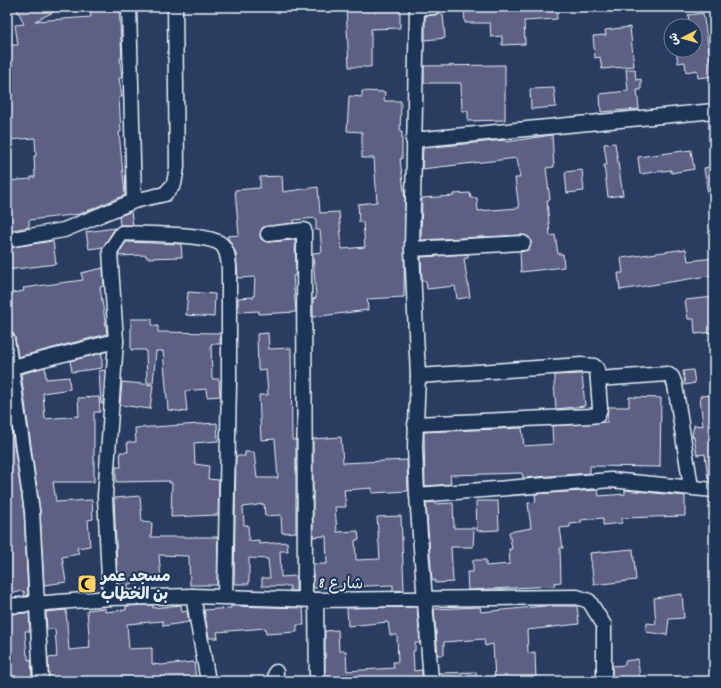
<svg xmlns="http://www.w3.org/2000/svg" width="721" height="688" viewBox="0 0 721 688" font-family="Dekko,'Playpen Sans Arabic',sans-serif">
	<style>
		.building { fill: #5d5f83; stroke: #e8f1f8 }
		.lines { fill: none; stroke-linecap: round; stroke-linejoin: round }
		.minor-casing { stroke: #e8f1f8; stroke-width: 17 }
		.minor { stroke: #1d3557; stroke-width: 14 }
		.labels { text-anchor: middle; stroke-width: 4; stroke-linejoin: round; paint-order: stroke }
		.poi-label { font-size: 16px; font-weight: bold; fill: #e8f1f8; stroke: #1d3557; text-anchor: start }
		.street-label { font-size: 16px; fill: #e8f1f8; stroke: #1d3557 }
	</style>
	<rect width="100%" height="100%" fill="#2a3d60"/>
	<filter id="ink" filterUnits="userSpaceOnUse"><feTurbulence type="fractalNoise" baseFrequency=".025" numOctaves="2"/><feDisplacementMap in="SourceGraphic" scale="8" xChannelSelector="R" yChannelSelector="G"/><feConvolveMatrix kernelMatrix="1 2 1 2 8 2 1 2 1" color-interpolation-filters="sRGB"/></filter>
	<g filter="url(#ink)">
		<g class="building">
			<polygon points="16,7 64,7 35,21 91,17 90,7 119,7 122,58 120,58 122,78 119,78 122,97 119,97 121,132 119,132 125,195 80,214 29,220 29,227 7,231 7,181 31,179 31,177 35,177 34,156 36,156 35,138 7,140 7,114 9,114 7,82 7,66 10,66 8,45 18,45 15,25 24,24"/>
			<polygon points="346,7 400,7 400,28 371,29 371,67 349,67"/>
			<polygon points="464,7 556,7 557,19 524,21 525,44 502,45 502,36 491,37 490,23 465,23"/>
			<polygon points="703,13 713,76 698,78 697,70 686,72 685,62 678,63 676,50 695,50 695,26 690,26 688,15"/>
			<polygon points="443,14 445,38 425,40 425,16"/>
			<polygon points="630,27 634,66 602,69 600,57 595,58 593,36 606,35 605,30"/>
			<polygon points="505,65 505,120 468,121 468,111 462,111 461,83 424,83 424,66"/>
			<polygon points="626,69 635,69 636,80 641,79 641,90 637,90 639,109 601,112 600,94 628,91"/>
			<polygon points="554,88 556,107 531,109 530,89"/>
			<polygon points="362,91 385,92 384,101 401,101 400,132 402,132 402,159 400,159 405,199 404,297 367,299 368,310 313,317 313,299 316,298 313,253 322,252 320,230 316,230 316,218 294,220 294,223 263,227 260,235 261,239 269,242 295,240 296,271 295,276 293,276 296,312 259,314 259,311 238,312 238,298 254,297 255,277 238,278 236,253 227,236 239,235 235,190 260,188 260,177 282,176 283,192 318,187 320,213 339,212 342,249 365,247 363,222 359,222 358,204 377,202 374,158 362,158 362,132 347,131 349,96 362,97"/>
			<polygon points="552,135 554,167 546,168 550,200 547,200 550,236 555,235 558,254 563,254 564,267 521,272 520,252 528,250 531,243 530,238 523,235 421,240 422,198 454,196 453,194 470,193 471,198 477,198 478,211 519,208 515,178 520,178 517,158 422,169 423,148 506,140 506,142"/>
			<polygon points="615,143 623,195 608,197 604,165 607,165 604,144"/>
			<polygon points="691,150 694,169 671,173 671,170 640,174 638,157"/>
			<polygon points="714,166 714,194 708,195 704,168"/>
			<polygon points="582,170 584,191 567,193 565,172"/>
			<polygon points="131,212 133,225 120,225 119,216"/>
			<polygon points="115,228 103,247 89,249 86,232"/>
			<polygon points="53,241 56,264 7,270 7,248"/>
			<polygon points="126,242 181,244 182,257 147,258 146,255 119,256 119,253"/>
			<polygon points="686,249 688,261 714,258 714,275 620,290 618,273 623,273 621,258"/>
			<polygon points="468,254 468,258 464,259 470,297 457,299 455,286 427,289 426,281 422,281 421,257"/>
			<polygon points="103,268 104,286 100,287 107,334 18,357 15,337 13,333 8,331 7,294 24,291 23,288 83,280 81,273"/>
			<polygon points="188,292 215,294 214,317 186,315"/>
			<polygon points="714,297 714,332 695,334 694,319 688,319 685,300"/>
			<polygon points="131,319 152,319 152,326 158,326 158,332 220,333 220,344 211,344 212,379 219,379 220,396 207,397 206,389 185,391 187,412 168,410 163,351 156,351 153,383 147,383 146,350 131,350"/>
			<polygon points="268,333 269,349 291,348 292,440 296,440 296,532 282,533 281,515 265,516 264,504 243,507 244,525 248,525 249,541 259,540 259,544 287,542 288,551 280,551 281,577 296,576 296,591 290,591 290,586 262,586 262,578 270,578 268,559 249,558 249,584 234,584 236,456 245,456 245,452 254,452 257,478 278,478 275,439 261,440 259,395 268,395 266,369 258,370 257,334"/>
			<polygon points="102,353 102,368 72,372 70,361"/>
			<polygon points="45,367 46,379 69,377 70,389 43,393 45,419 79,416 78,398 99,397 100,412 94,412 94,482 53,482 56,502 92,500 93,519 88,520 90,546 77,548 79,554 62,557 66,582 44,585 40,510 21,374"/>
			<polygon points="105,370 103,404 101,404 99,371"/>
			<polygon points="693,370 695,383 685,385 683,371"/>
			<polygon points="582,374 585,406 556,409 554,383 555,382 555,375"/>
			<polygon points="122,382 153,385 150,409 120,405"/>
			<polygon points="714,395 714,479 708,479 705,454 697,455 694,437 692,436 694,425 703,426 700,396"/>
			<polygon points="629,397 661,398 660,467 590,466 590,473 523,478 522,473 450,475 451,484 425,486 424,432 522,428 524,446 553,444 552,426 607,422 608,407 629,407"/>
			<polygon points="7,398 24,512 28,596 24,596 24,591 7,594"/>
			<polygon points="217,423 218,441 194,443 195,464 209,466 208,479 219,480 218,515 171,517 172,483 169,483 170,481 116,482 116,467 121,467 120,452 128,452 127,442 136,442 135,428"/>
			<polygon points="341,437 343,463 407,460 408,491 372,493 372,488 344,490 346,507 335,507 337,532 358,531 359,540 355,540 356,560 380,559 377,517 401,516 404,590 393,591 393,585 313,588 313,564 327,564 326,536 313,537 313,439"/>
			<polygon points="598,490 599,496 625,494 625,490 685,496 685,516 622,518 622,523 603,525 603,518 581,520 581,523 570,524 570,527 560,528 563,548 560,548 561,582 554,583 555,586 468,590 467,572 473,572 473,560 486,560 486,566 510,564 509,549 512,549 509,532 531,528 528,503 536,502 535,494"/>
			<polygon points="140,496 142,522 152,523 151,537 218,537 217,585 190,585 189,556 159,555 161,580 128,584 128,588 118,589 114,498"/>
			<polygon points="476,501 498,501 499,530 477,531"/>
			<polygon points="435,502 435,504 453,503 454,528 474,528 473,547 451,547 453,582 435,583 435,580 432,580 426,503"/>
			<polygon points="633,549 636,580 594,585 590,553"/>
			<polygon points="682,594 684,618 669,619 667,635 646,632 647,623 656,624 654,598"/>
			<polygon points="153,605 153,608 181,605 182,612 187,611 189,622 163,626 163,621 127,624 129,649 152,648 152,664 161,665 194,662 196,680 70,681 70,678 49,680 48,658 57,657 55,629 47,630 46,612 66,610 69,650 90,648 87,610 105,608 105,612 126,610 126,606"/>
			<polygon points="231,606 303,608 304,625 297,625 297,632 266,634 265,628 217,632 218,638 209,638 204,610 231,608"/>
			<polygon points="545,606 577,606 579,624 527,630 528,653 535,652 536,681 495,681 493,644 485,646 484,639 444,642 444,655 438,655 434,609 480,607 481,612"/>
			<polygon points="417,607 420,643 415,643 415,651 413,651 414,671 422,670 422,681 325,681 325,631 338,630 339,651 346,651 347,671 394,668 393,662 398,662 397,635 390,635 388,622 348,626 347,608"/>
			<polygon points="29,613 30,631 25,631 27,655 28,655 28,660 31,659 32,681 7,681 7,614"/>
			<polygon points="638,659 640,681 612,681 612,666 625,665 625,661"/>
			<polygon points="476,672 477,681 439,681 439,673"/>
		</g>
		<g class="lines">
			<g class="minor-casing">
				<g id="minor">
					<polyline points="129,7 134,201"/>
					<polyline points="417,7 412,249 418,376 415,447 417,495 431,681"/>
					<polyline points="417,7 433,7"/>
					<polyline points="413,140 714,111"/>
					<polyline points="268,234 304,230 305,598"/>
					<polyline points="7,240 64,230 134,201 165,194 174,184 177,167 175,7"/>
					<polyline points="412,249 523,243"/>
					<polyline points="7,339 32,511 41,681"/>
					<polyline points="12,367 116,341"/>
					<polyline points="598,379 667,374 672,377 675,385 691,487"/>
					<polyline points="415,424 590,416 598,415 600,408 597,369 594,366 582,365 418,376"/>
					<polyline points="417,495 611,480 714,490"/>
					<polyline points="193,596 208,681"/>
					<path d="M110 598 105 496 116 341 110 251 122 233C142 234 207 233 221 244 228 250 228 259 229 267V381L225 596"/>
					<polyline points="316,600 317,681"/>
					<polyline points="7,606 110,598 193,596 316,600 577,597 589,601 604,625 604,681"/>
					<polyline points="275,681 276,672"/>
				</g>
			</g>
			<use href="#minor" class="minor"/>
		</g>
	</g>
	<defs>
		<g id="mosque-square" transform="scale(1)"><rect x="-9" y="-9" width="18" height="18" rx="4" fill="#ffd166" stroke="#1d3557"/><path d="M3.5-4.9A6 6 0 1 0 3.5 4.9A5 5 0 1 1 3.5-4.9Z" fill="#111"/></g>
	</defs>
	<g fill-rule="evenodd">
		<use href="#mosque-square" x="87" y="584"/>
	</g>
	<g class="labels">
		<g class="poi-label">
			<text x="101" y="581">مسجد عمر<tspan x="101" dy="18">بن الخطاب</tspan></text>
		</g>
		<g class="street-label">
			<text transform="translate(341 582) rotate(1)" y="6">شارع 8</text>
		</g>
	</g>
	<rect width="721" height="688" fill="none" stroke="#1d3557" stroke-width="24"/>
	<rect x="12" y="12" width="697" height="664" fill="none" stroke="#e8f1f8" stroke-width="1.5" filter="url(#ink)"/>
	<g transform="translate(683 38) rotate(264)"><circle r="19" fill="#1d3557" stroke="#6e8097"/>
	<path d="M0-3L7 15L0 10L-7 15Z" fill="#ffd166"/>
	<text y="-6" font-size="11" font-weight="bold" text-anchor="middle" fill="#e8f1f8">ش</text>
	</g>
</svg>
